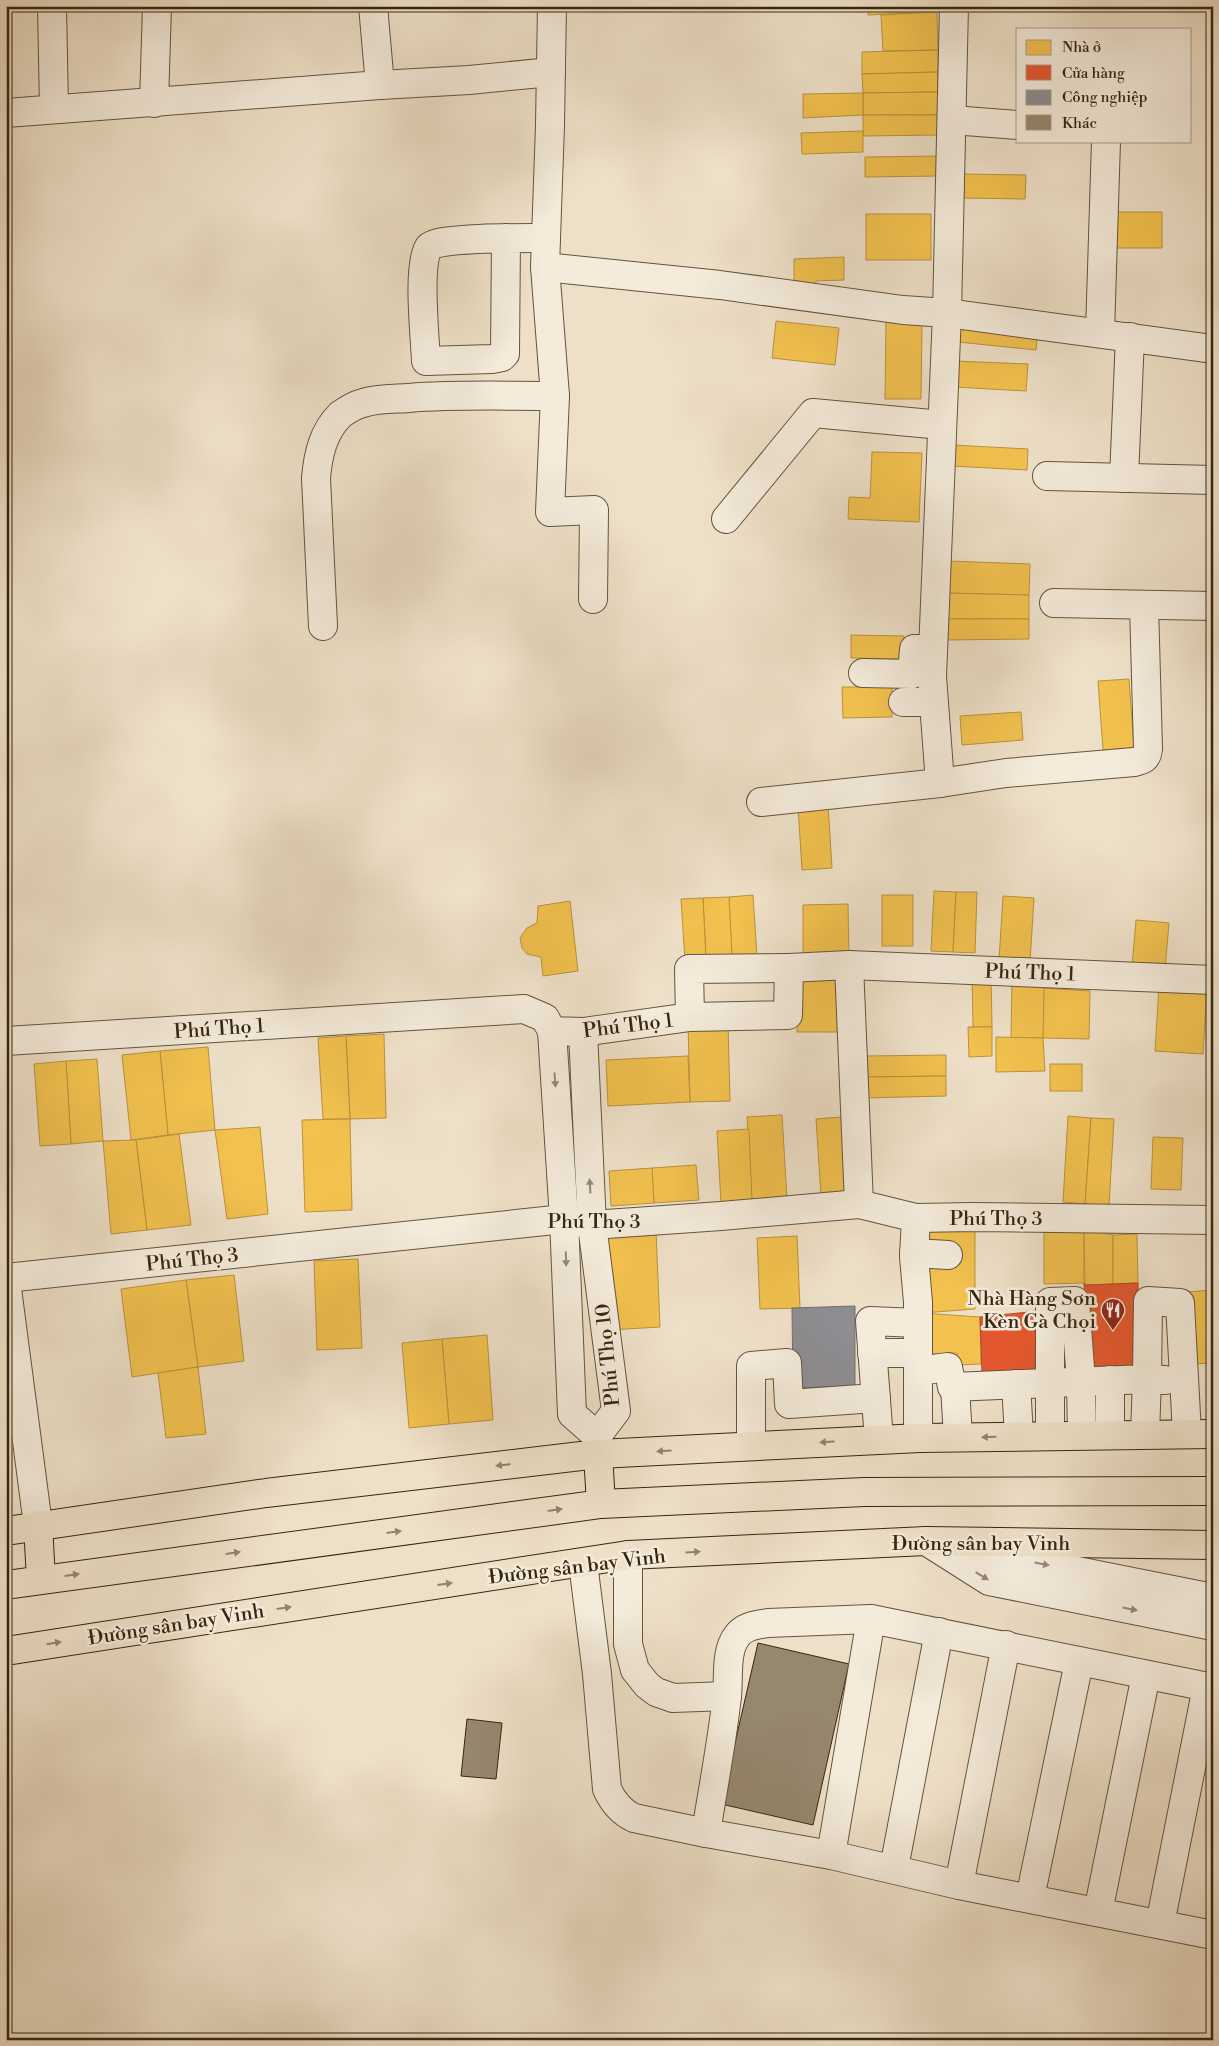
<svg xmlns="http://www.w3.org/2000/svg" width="1219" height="2046" viewBox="0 0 1219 2046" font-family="'Libre Bodoni',serif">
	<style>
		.homes { fill: #f2c14e; stroke: #ba923b }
		.shops { fill: #e4572e; stroke: #b04825 }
		.industry { fill: #8d8d92; stroke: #736e6b }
		.building { fill: #96876f; stroke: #37260f }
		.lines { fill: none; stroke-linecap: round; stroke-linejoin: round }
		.minor-casing { stroke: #65543d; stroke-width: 30 }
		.major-casing { stroke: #37260f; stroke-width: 30 }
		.minor { stroke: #f4ebdb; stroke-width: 28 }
		.major { stroke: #eee0c8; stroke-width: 28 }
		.oneway { fill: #968875 }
		.oneway2 { fill: #92836c }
		.labels { text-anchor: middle; stroke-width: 5; stroke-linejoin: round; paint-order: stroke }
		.street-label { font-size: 20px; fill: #37260f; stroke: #f4ebdb }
		.poi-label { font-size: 20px; fill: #37260f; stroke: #f4ebdb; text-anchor: end }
	</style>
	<rect width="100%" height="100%" fill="#eee0c8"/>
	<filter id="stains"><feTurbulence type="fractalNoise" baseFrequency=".004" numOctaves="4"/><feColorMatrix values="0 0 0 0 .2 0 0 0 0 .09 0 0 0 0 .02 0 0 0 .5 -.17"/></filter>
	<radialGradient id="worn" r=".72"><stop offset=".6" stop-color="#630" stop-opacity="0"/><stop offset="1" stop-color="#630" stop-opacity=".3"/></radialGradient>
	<g class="homes">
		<polygon points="809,6 864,6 809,10"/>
		<polygon points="868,6 937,6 937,12 868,15"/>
		<polygon points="937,12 938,50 883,51 881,15"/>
		<polygon points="938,50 938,72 862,74 862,52"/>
		<polygon points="938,72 938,92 863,93 862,74"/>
		<polygon points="938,92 939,115 863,115 863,93"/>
		<polygon points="863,93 863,115 803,118 803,94"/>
		<polygon points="863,115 939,115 939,135 863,136"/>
		<polygon points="863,131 863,152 802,154 801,133"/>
		<polygon points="939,156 939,176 865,177 865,157"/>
		<polygon points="964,174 1026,175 1025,199 964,198"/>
		<polygon points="1115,212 1162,212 1162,248 1114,248"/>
		<rect x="866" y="214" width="65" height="46"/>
		<polygon points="844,257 844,280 816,281 816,291 800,291 800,281 794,281 794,259"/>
		<polygon points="776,321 839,328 835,365 772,358"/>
		<polygon points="886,321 922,322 921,399 885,399"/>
		<polygon points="960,321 1038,329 1036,350 958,342"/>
		<polygon points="955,361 1028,364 1026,391 954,387"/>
		<polygon points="952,445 1028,449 1027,470 951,466"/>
		<polygon points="872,452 922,453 919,522 848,519 849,497 870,498"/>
		<polygon points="947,561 1030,564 1029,595 946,593"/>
		<polygon points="946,593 1029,595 1029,619 946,619"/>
		<polygon points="946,619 1029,619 1029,639 946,640"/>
		<polygon points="851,635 904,636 904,659 851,658"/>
		<polygon points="1129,679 1134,748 1103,750 1098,681"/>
		<polygon points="842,687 892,687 892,717 843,718"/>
		<polygon points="1021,712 1023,740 962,745 960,716"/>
		<polygon points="828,804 832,868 802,870 798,806"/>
		<polygon points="934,891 956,892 953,952 931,951"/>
		<polygon points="956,892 977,892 975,953 953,952"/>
		<polygon points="753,895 757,956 732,957 729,897"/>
		<rect x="882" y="895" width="31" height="51"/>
		<polygon points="1003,896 1034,898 1030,962 999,960"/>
		<polygon points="729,897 732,957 706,960 703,898"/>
		<polygon points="703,898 706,960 685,961 681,899"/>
		<polygon points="570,901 578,971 543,976 541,957 527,954 522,948 520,938 527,928 537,923 538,906"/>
		<polygon points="848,904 849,957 803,958 803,905"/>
		<polygon points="1136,920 1169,923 1165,970 1132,967"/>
		<rect x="797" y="971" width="50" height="61"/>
		<polygon points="991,974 992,1027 973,1027 972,975"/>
		<polygon points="1012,980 1045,980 1043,1038 1011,1038"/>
		<polygon points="1159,986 1207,988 1203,1054 1155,1051"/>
		<polygon points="1044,988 1090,991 1089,1039 1043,1038"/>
		<polygon points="728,1022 730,1101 690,1102 688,1023"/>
		<polygon points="968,1027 992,1027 992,1056 969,1057"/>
		<polygon points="384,1034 386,1118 350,1119 346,1036"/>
		<polygon points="346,1036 350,1119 323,1119 318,1038"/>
		<polygon points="996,1037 1043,1038 1045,1071 996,1072"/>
		<polygon points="208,1047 215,1130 168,1135 160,1051"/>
		<polygon points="160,1051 168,1135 131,1140 122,1055"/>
		<polygon points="946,1055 946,1076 866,1077 865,1056"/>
		<polygon points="688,1056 690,1102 608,1106 606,1060"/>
		<polygon points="97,1059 103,1141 71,1144 66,1061"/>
		<polygon points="66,1061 71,1144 40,1146 34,1064"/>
		<rect x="1050" y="1064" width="32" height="27"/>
		<polygon points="946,1076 946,1096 866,1098 866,1077"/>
		<polygon points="782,1115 787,1199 752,1201 747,1117"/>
		<polygon points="853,1116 857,1193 821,1196 816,1119"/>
		<polygon points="1068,1116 1091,1118 1085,1204 1063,1202"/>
		<polygon points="1091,1118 1114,1119 1109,1206 1085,1204"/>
		<polygon points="350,1119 352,1210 305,1212 302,1120"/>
		<polygon points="260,1127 268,1214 227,1219 215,1130"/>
		<polygon points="749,1129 752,1201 721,1203 717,1131"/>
		<polygon points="179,1134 191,1225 147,1230 136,1140"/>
		<polygon points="1153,1137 1183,1138 1181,1190 1151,1189"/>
		<polygon points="136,1140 147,1230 111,1234 103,1141"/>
		<polygon points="696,1165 699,1200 654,1203 652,1168"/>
		<polygon points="652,1168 654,1203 611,1206 609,1171"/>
		<polygon points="1044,1228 1084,1228 1084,1283 1044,1284"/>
		<polygon points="1084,1228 1113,1235 1113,1284 1085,1285"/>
		<polygon points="975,1229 975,1309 922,1313 923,1230"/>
		<polygon points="656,1231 660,1327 609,1330 604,1234"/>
		<polygon points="1137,1234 1138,1283 1113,1284 1113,1235"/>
		<polygon points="797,1236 800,1308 760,1309 757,1238"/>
		<polygon points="358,1259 362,1348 317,1350 314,1261"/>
		<polygon points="234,1275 244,1361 198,1367 186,1280"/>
		<polygon points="186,1280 198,1367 132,1377 121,1289"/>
		<polygon points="1213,1290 1213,1363 1192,1364 1186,1292"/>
		<polygon points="922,1313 980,1317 981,1364 957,1365 957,1353 923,1354"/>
		<polygon points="487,1335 493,1420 449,1424 442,1339"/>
		<polygon points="442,1339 449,1424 409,1428 402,1343"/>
		<polygon points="198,1367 206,1434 166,1438 158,1373"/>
	</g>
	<g class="shops">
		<polygon points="1084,1283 1085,1285 1138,1283 1140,1367 1088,1370"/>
		<polygon points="1039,1311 1040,1371 982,1373 980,1317"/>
	</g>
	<polygon class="industry" points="855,1306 855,1386 793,1388 792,1308"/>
	<g class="building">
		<polygon points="758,1643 849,1664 813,1825 721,1804"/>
		<polygon points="467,1719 502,1723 496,1779 461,1776"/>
	</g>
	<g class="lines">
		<g class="minor-casing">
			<g id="minor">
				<polyline points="52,6 54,108"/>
				<polyline points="373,6 380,85"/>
				<polyline points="552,6 550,125 545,267 720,285 903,310 947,313 1213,349"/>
				<polyline points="154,103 157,6"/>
				<polyline points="6,113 380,85 469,80 551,72"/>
				<polyline points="952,120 1018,125"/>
				<path d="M506 238 505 354 502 357 492 359 426 361C425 337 417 265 429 247 436 237 529 238 546 238"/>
				<polyline points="545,267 555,396 550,512 594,510 593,599"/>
				<polyline points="1100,333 1106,141"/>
				<polyline points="1047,476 1213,480"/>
				<polyline points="1124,478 1130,337"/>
				<polyline points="726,519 813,413 942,425"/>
				<polyline points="1054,603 1213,606"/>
				<path d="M323 626 316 478C318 455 323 432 340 415 347 410 355 405 363 403 378 398 394 399 409 398 457 394 506 396 555 396"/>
				<polyline points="863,673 912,674 914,649 933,649"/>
				<polyline points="903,702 933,702"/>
				<polyline points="940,783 932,676 947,313 954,6"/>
				<path d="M761 802 940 783 1006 773 1134 762C1143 760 1147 759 1148 749L1144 605"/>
				<polyline points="849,965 859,1204"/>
				<polyline points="690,1017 689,969 789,968"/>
				<polyline points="552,1031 564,1219 572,1414 597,1436"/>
				<polyline points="583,1032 592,1225 616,1411 597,1436"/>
				<polyline points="6,1041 524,1009 545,1018 552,1031 583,1032 690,1017 788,1015 789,968 849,965 1213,980"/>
				<polyline points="916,1218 914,1257 918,1302 918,1423 920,1438"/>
				<polyline points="914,1253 948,1255"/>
				<polyline points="6,1278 564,1219 592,1225 721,1216 859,1204 916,1218 972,1217 1213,1220"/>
				<polyline points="6,1281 38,1525"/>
				<polyline points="872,1353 918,1353"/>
				<polyline points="918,1371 948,1367 952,1387 1147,1379 1148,1301 1180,1303 1187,1434"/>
				<polyline points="1016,1384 1019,1436"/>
				<polyline points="955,1387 958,1437"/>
				<polyline points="1110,1434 1110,1380"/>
				<polyline points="1145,1434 1147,1379 1165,1380"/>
				<polyline points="1050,1436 1050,1302 1075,1301 1081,1381 1082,1435"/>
				<polyline points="879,1440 870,1321 918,1323"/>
				<polyline points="751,1446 751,1366 787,1363 789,1404 876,1398"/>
				<polyline points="926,1541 989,1581 1213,1626"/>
				<polyline points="962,1548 1213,1598"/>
				<polyline points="628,1555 628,1644 635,1670 647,1685 656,1692 673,1698 727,1696"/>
				<path d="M583 1563 597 1674 607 1789C613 1802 621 1812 634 1818L706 1833 831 1855 959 1885 1213 1935"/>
				<path d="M706 1833C713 1787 722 1742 727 1696 729 1678 725 1651 737 1636 744 1626 756 1625 768 1623L871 1619 1213 1688"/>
				<polyline points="831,1855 871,1619"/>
				<polyline points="894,1868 939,1632"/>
				<polyline points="959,1885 1006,1645"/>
				<polyline points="1030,1898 1079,1662"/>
				<polyline points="1098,1912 1146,1675"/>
				<polyline points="1160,1924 1207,1687"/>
			</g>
		</g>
		<g class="major-casing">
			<g id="major">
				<polyline points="598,1454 601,1504"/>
				<polyline points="38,1525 41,1579"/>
				<polyline points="6,1531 266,1493 598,1454 920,1438 1213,1434"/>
				<polyline points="6,1585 601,1504 864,1492 1213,1491"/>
				<polyline points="6,1651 628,1555 926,1541 1213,1545"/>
			</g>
		</g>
		<use href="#minor" class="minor"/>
		<use href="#major" class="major"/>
	</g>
	<defs><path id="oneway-solid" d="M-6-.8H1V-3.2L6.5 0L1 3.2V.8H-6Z" transform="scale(1.25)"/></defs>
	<g class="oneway">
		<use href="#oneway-solid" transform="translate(555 1080) rotate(86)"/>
		<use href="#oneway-solid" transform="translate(590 1186) rotate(-93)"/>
		<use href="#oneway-solid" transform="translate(566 1259) rotate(88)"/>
		<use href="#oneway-solid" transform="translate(1042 1564) rotate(11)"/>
		<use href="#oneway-solid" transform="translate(982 1576) rotate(31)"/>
		<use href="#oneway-solid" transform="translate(1130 1609) rotate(11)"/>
	</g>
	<g class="oneway2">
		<use href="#oneway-solid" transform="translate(989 1437) rotate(179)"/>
		<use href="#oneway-solid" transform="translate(827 1442) rotate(177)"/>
		<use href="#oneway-solid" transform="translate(664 1451) rotate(177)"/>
		<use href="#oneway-solid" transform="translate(503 1465) rotate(173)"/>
		<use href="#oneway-solid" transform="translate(555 1510) rotate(-8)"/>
		<use href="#oneway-solid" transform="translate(394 1532) rotate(-8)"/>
		<use href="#oneway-solid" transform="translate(693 1552) rotate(-3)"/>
		<use href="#oneway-solid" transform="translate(233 1553) rotate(-8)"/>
		<use href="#oneway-solid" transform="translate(72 1575) rotate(-8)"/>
		<use href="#oneway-solid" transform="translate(445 1584) rotate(-8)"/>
		<use href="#oneway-solid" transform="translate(284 1608) rotate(-8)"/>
		<use href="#oneway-solid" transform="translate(54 1643) rotate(-9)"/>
	</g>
	<defs>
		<g id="restaurant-pin" transform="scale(1.25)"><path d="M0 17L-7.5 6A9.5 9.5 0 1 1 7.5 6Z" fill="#8f2418" stroke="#f4ebdb"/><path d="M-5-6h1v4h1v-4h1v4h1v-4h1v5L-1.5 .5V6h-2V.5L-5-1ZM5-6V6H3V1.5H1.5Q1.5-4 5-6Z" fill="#fff"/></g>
	</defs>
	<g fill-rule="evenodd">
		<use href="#restaurant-pin" x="1113" y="1310"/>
	</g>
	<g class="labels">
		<g class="street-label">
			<text transform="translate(1030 972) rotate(2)" y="7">Phú Thọ 1</text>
			<text transform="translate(628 1025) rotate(-7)" y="7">Phú Thọ 1</text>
			<text transform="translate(219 1028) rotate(-4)" y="7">Phú Thọ 1</text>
			<text x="996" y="1225">Phú Thọ 3</text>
			<text x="594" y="1228">Phú Thọ 3</text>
			<text transform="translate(192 1259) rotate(-6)" y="7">Phú Thọ 3</text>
			<text transform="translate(607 1355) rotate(-96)" y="7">Phú Thọ 10</text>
			<text x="981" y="1550">Đường sân bay Vinh</text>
			<text transform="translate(577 1566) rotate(-7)" y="7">Đường sân bay Vinh</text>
			<text transform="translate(176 1624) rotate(-9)" y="7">Đường sân bay Vinh</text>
		</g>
		<g class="poi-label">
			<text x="1096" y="1305">Nhà Hàng Sơn<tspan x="1096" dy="23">Kèn Gà Chọi</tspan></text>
		</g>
	</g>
	<rect width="1219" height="2046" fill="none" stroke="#eee0c8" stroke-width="25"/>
	<rect x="8" y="8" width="1204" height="2031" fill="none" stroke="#37260f" stroke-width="2.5"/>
	<rect x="12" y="12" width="1194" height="2021" fill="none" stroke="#37260f"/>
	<rect x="1016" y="28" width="175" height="115" fill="#f4ebdb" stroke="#a89c89"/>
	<rect x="1026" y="40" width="25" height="15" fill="#f2c14e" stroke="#a89c89"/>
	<text x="1062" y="52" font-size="15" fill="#37260f">Nhà ở</text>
	<rect x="1026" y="65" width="25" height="15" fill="#e4572e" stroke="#a89c89"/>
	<text x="1062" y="78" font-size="15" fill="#37260f">Cửa hàng</text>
	<rect x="1026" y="90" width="25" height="15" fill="#8d8d92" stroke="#a89c89"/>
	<text x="1062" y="102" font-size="15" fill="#37260f">Công nghiệp</text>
	<rect x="1026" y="115" width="25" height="15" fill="#96876f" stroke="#a89c89"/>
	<text x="1062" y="128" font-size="15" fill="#37260f">Khác</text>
	<rect width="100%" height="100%" filter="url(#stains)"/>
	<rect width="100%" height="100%" fill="url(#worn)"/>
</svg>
